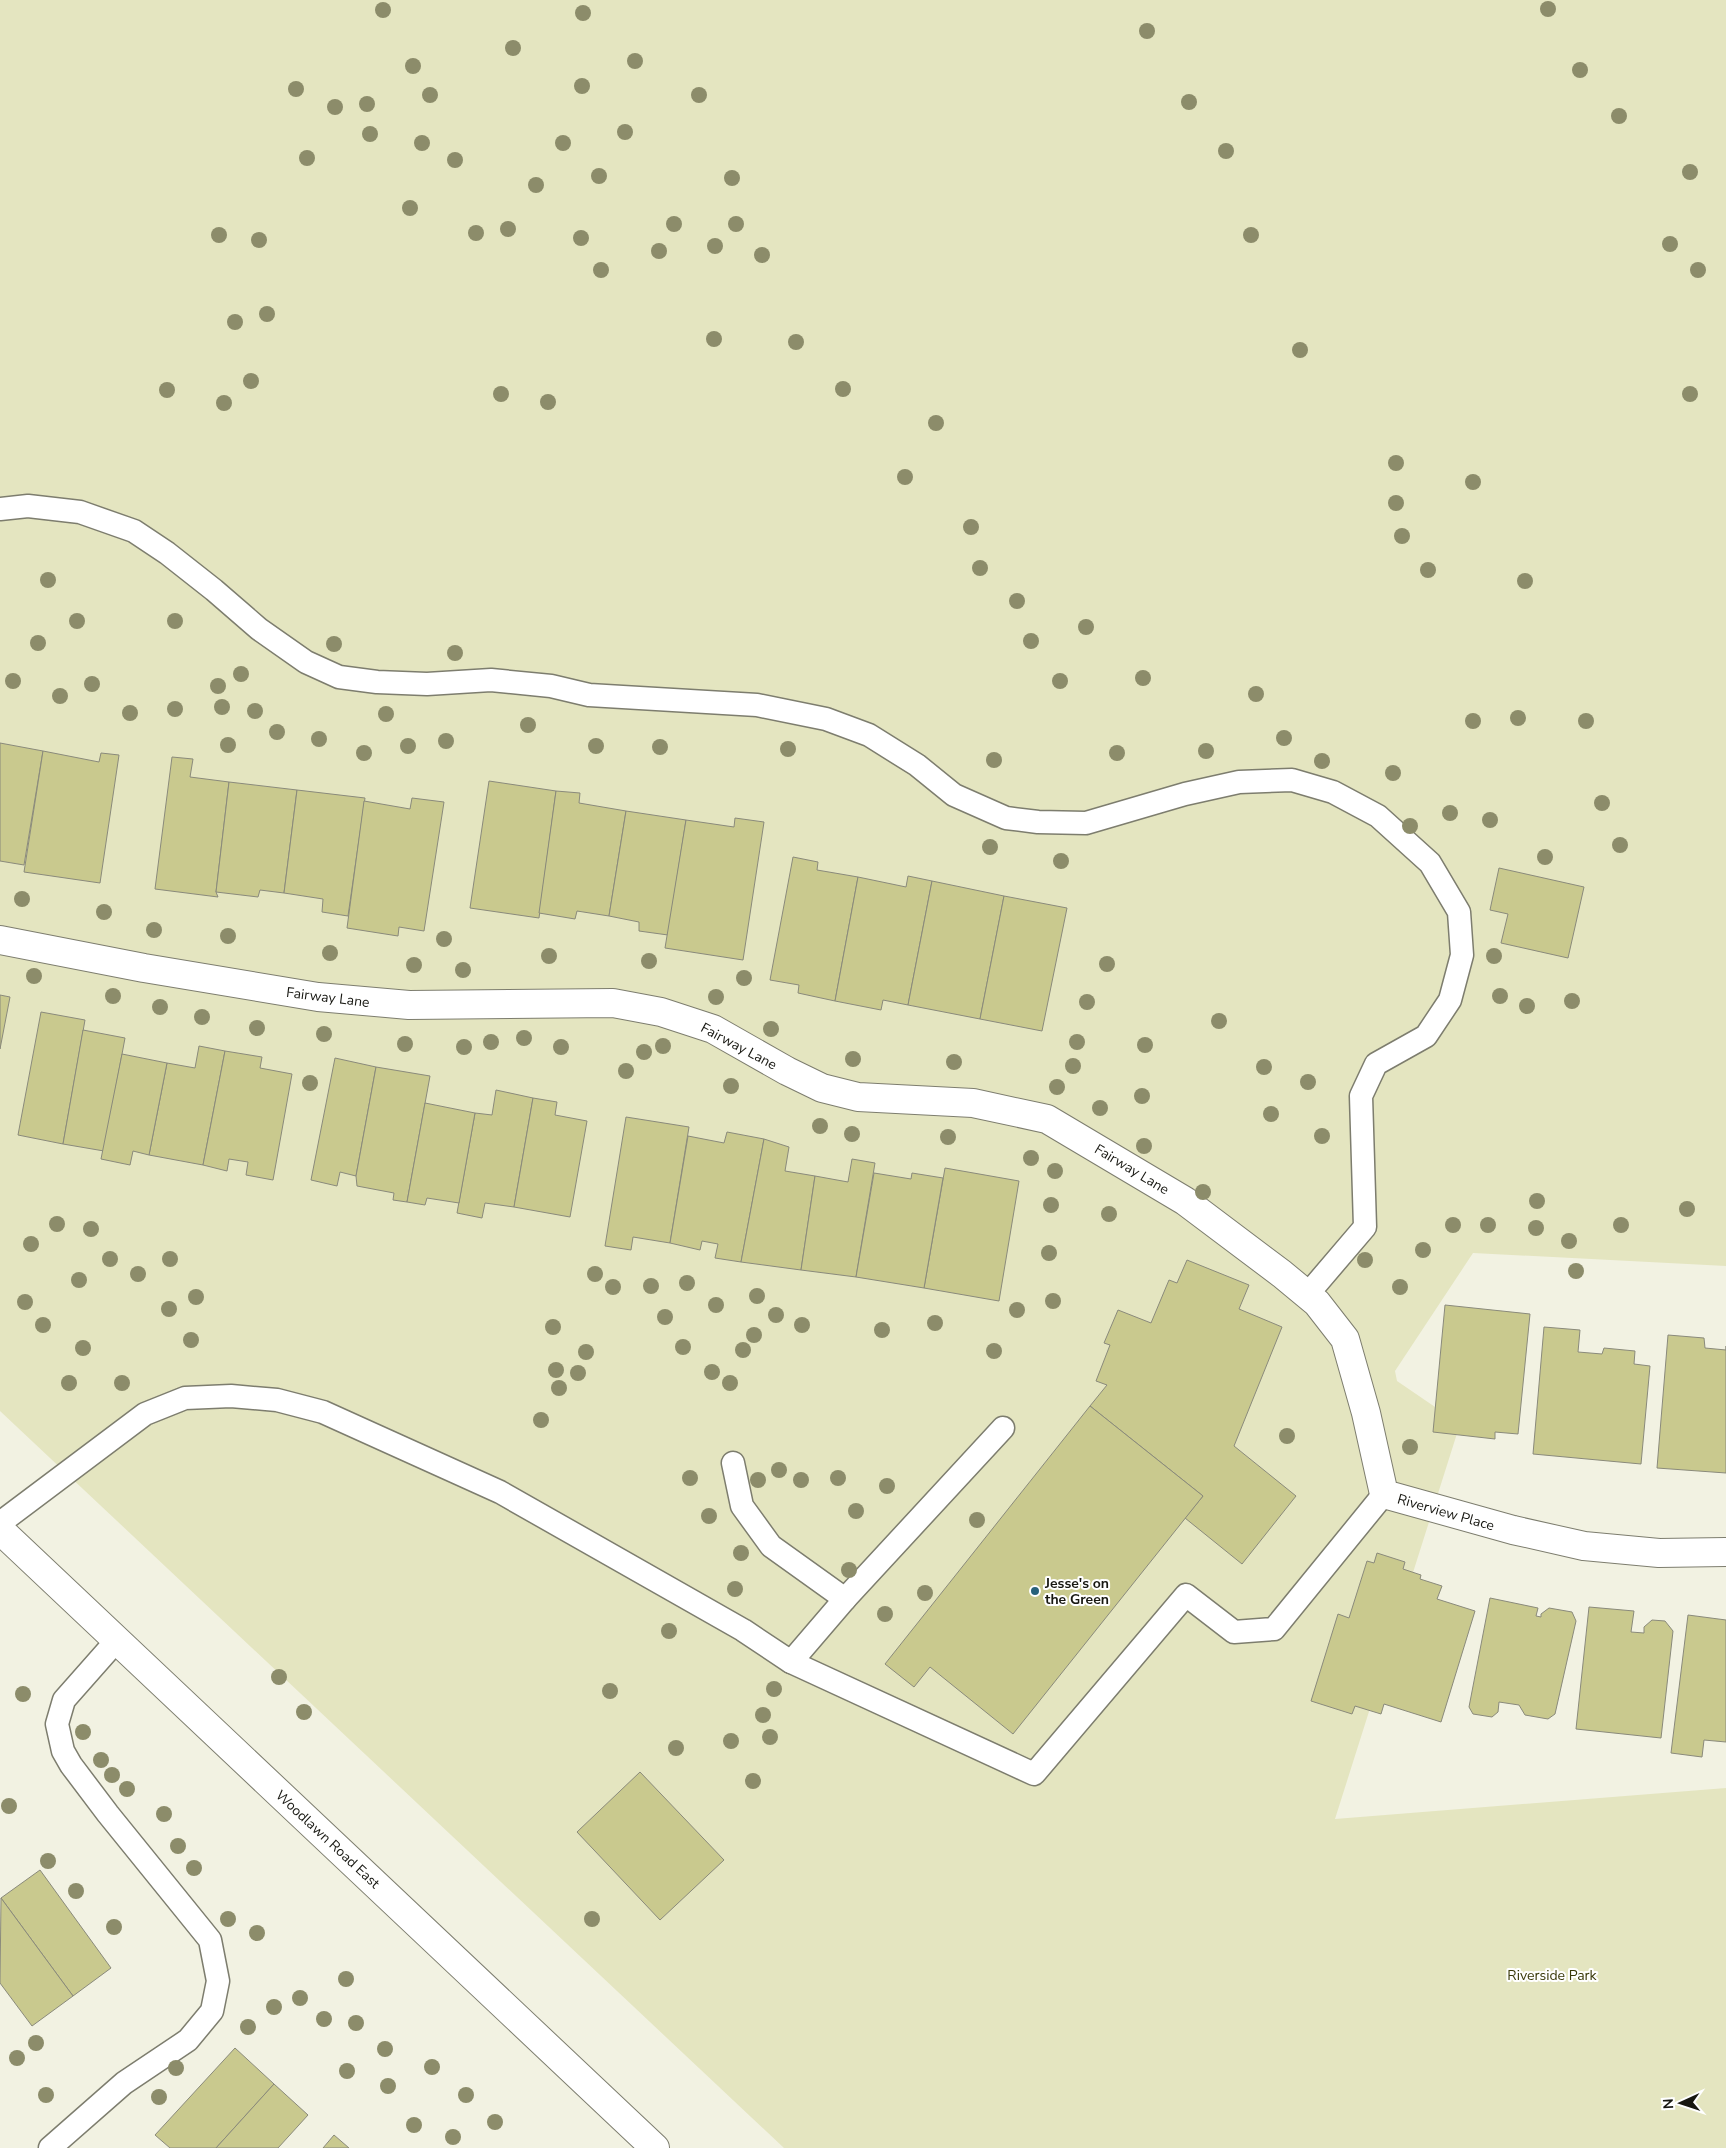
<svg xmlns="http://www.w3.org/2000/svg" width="1726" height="2148" viewBox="0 0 1726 2148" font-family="'Nunito Sans',sans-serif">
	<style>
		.green { fill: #e4e5c0 }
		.building { fill: #c9c98e; stroke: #8a8a7b }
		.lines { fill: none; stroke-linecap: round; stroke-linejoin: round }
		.service-casing { stroke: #7d7d6e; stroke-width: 25 }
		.minor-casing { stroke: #7d7d6e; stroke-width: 30 }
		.secondary-casing { stroke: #7d7d6e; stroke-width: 30 }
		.service { stroke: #fff; stroke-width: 22 }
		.minor { stroke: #fff; stroke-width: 28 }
		.secondary { stroke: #fff; stroke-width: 28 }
		.tree { fill: #8c8c6a }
		.poi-dot { fill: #27617a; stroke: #fff; stroke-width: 2 }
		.labels { text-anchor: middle; stroke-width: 4; stroke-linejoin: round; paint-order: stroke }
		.street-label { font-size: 14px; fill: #171711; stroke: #fff }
		.poi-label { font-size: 14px; font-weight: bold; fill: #171711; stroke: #fff; text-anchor: start }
		.park-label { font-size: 14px; fill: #393808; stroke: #fff }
	</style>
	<rect width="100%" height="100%" fill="#f2f2e2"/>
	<polygon class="green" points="0,0 1726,0 1726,1266 1473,1253 1395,1371 1397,1381 1460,1424 1335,1819 1726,1788 1726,2148 784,2148 0,1411"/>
	<g class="building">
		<polygon points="0,743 43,751 24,865 0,861"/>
		<polygon points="43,751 99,762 101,753 119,755 100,883 24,872"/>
		<polygon points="172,757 193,759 190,777 229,782 216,892 218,897 155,889"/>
		<polygon points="489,781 556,791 539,918 470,908"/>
		<polygon points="229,782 297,790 284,893 260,890 258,897 216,892"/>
		<polygon points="297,790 365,798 348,916 322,912 323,899 284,893"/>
		<polygon points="556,791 580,793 579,803 626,811 609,916 577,911 575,919 539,913"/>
		<polygon points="412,798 444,802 424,931 399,927 398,936 347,928 364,801 410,809"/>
		<polygon points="626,811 686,820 668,935 639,931 639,922 609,916"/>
		<polygon points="735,818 764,822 743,960 665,948 686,820 734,827"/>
		<polygon points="793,857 818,862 817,870 858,877 835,1001 798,993 799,985 770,980"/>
		<polygon points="1499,868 1584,887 1568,958 1501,943 1508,914 1490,910"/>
		<polygon points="908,876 932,881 908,1005 883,1000 881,1010 835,1001 858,877 906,887"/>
		<polygon points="932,881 1004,896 980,1019 908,1005"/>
		<polygon points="1004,896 1067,908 1042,1031 980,1019"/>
		<polygon points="0,995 10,997 0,1049"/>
		<polygon points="41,1012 85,1020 63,1144 18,1135"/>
		<polygon points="83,1030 125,1038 104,1151 63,1144"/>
		<polygon points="199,1046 225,1051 203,1165 149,1155 167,1063 195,1068"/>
		<polygon points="225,1051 262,1057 260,1068 292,1074 273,1180 246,1175 248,1162 229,1159 227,1171 203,1165"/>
		<polygon points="122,1054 167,1063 149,1155 133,1151 130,1165 101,1159"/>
		<polygon points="335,1058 376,1067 356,1176 340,1172 337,1186 311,1180"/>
		<polygon points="376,1067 430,1076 407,1202 393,1200 394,1193 357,1186 356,1176"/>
		<polygon points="496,1090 533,1098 514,1207 485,1203 482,1218 457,1213 475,1113 492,1115"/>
		<polygon points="533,1098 557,1102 555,1115 587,1121 570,1217 514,1207"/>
		<polygon points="425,1103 475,1113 459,1203 427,1198 425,1205 407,1202"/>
		<polygon points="626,1117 689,1127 670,1243 633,1237 631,1250 605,1246"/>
		<polygon points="727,1132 764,1139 741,1262 715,1258 718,1244 702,1241 700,1250 670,1243 688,1136 724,1143"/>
		<polygon points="764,1139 789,1147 785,1171 815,1176 801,1270 741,1262"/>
		<polygon points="852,1159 875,1163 856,1277 801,1270 815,1176 848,1182"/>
		<polygon points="945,1168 1019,1181 999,1301 924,1288"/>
		<polygon points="874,1173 911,1179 912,1173 943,1178 924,1288 856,1277"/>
		<polygon points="1187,1260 1249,1285 1239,1309 1282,1327 1234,1446 1296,1496 1242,1564 1185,1518 1203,1496 1090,1406 1107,1385 1096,1381 1110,1345 1104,1343 1118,1310 1151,1323 1169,1280 1177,1283"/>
		<polygon points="1445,1305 1530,1314 1518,1434 1495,1432 1495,1439 1433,1432"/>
		<polygon points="1544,1327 1580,1330 1578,1352 1602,1354 1604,1348 1635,1351 1634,1364 1650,1366 1641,1464 1533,1454"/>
		<polygon points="1668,1335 1704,1338 1705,1348 1726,1350 1726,1346 1726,1473 1657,1468"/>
		<polygon points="1090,1406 1203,1496 1013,1734 930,1667 914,1687 885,1664"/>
		<polygon points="1377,1553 1405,1562 1403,1569 1421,1575 1420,1579 1442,1586 1437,1599 1475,1611 1441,1722 1384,1704 1381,1714 1355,1706 1352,1714 1311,1701 1338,1614 1349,1618 1367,1561 1374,1563"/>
		<polygon points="1490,1598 1538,1608 1536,1616 1541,1617 1541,1614 1549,1608 1572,1612 1576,1621 1555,1714 1548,1719 1525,1715 1519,1705 1499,1702 1498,1712 1492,1717 1473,1714 1469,1707"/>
		<polygon points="1589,1607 1634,1611 1631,1632 1644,1633 1644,1627 1652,1620 1665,1621 1673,1631 1661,1738 1576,1729"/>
		<polygon points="1688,1615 1726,1620 1726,1742 1704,1740 1702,1757 1671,1753"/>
		<polygon points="640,1772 724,1860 660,1920 577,1832"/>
		<polygon points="40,1870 111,1968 73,1996 1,1898"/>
		<polygon points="1,1898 73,1996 32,2026 0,1983"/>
		<polygon points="235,2048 274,2084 216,2148 170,2148 155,2135"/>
		<polygon points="274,2084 308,2115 278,2148 216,2148"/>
		<polygon points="334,2135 349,2148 323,2148"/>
	</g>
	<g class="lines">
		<g class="service-casing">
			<g id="service">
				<polyline points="0,509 28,506 80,512 134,531 167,553 214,590 259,629 306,662 339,677 377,682 427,684 491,680 551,686 589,695 757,705 826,719 869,735 917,765 954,795 1006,818 1038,822 1086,823 1185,794 1239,782 1292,780 1333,792 1378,816 1430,863 1459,912 1462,955 1450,1000 1426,1036 1376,1064 1361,1096 1365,1227 1307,1295"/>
				<polyline points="733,1463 742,1506 771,1546 845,1599"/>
				<polyline points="0,1523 145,1414 185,1398 231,1396 277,1400 323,1412 500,1492 743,1630 791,1662 1034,1774 1186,1595 1234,1632 1274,1629 1384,1494"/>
				<polyline points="791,1662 845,1599 1003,1428"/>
				<polyline points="50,2148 124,2083 188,2040 212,2011 218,1981 210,1940 108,1814 71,1765 63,1751 57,1724 64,1700 117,1640"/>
			</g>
		</g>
		<g class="minor-casing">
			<polyline id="minor" points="0,940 144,968 318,997 409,1005 613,1003 661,1012 713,1029 787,1071 822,1088 858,1097 973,1103 1047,1119 1185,1201 1282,1274 1317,1303 1345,1339 1366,1413 1384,1494 1513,1530 1584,1546 1659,1553 1726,1552"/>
		</g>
		<g class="secondary-casing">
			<polyline id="secondary" points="0,1530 655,2148"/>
		</g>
		<use href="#service" class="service"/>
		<use href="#minor" class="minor"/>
		<use href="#secondary" class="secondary"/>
	</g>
	<g class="tree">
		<circle cx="1548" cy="9" r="8"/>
		<circle cx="383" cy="10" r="8"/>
		<circle cx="583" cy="13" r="8"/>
		<circle cx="1147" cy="31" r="8"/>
		<circle cx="513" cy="48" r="8"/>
		<circle cx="635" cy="61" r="8"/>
		<circle cx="413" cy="66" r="8"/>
		<circle cx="1580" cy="70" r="8"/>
		<circle cx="582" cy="86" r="8"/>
		<circle cx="296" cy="89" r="8"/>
		<circle cx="430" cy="95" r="8"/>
		<circle cx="699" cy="95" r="8"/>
		<circle cx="1189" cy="102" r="8"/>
		<circle cx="367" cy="104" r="8"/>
		<circle cx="335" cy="107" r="8"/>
		<circle cx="1619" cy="116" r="8"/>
		<circle cx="625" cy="132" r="8"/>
		<circle cx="370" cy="134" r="8"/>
		<circle cx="422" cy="143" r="8"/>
		<circle cx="563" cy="143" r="8"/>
		<circle cx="1226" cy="151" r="8"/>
		<circle cx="307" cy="158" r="8"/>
		<circle cx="455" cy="160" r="8"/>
		<circle cx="1690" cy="172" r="8"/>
		<circle cx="599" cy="176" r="8"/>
		<circle cx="732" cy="178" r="8"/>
		<circle cx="536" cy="185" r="8"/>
		<circle cx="410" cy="208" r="8"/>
		<circle cx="674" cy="224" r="8"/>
		<circle cx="736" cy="224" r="8"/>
		<circle cx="508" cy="229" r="8"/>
		<circle cx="476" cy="233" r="8"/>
		<circle cx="219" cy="235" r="8"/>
		<circle cx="1251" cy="235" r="8"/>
		<circle cx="581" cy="238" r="8"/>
		<circle cx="259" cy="240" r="8"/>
		<circle cx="1670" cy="244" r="8"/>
		<circle cx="715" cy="246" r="8"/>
		<circle cx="659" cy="251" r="8"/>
		<circle cx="762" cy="255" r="8"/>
		<circle cx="601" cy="270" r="8"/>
		<circle cx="1698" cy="270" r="8"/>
		<circle cx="267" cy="314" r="8"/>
		<circle cx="235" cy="322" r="8"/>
		<circle cx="714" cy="339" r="8"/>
		<circle cx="796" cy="342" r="8"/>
		<circle cx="1300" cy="350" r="8"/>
		<circle cx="251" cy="381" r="8"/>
		<circle cx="843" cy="389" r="8"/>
		<circle cx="167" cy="390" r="8"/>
		<circle cx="501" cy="394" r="8"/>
		<circle cx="1690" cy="394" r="8"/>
		<circle cx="548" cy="402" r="8"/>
		<circle cx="224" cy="403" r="8"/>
		<circle cx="936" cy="423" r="8"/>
		<circle cx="1396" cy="463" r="8"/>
		<circle cx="905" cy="477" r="8"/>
		<circle cx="1473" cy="482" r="8"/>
		<circle cx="1396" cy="503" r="8"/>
		<circle cx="971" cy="527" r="8"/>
		<circle cx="1402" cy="536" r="8"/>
		<circle cx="980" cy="568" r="8"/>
		<circle cx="1428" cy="570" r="8"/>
		<circle cx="48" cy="580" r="8"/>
		<circle cx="1525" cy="581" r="8"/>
		<circle cx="1017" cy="601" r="8"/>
		<circle cx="77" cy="621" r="8"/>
		<circle cx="175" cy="621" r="8"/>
		<circle cx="1086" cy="627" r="8"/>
		<circle cx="1031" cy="641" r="8"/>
		<circle cx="38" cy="643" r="8"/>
		<circle cx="334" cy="644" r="8"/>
		<circle cx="455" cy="653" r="8"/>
		<circle cx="241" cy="674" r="8"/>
		<circle cx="1143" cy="678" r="8"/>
		<circle cx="13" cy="681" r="8"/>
		<circle cx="1060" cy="681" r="8"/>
		<circle cx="92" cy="684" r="8"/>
		<circle cx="218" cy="686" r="8"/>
		<circle cx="1256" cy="694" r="8"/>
		<circle cx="60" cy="696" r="8"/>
		<circle cx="222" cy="707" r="8"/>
		<circle cx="175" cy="709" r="8"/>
		<circle cx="255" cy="711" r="8"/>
		<circle cx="130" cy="713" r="8"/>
		<circle cx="386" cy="714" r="8"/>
		<circle cx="1518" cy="718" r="8"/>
		<circle cx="1473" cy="721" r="8"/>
		<circle cx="1586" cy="721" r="8"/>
		<circle cx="528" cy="725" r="8"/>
		<circle cx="277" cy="732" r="8"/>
		<circle cx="1284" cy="738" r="8"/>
		<circle cx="319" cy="739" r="8"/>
		<circle cx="446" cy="741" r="8"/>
		<circle cx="228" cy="745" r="8"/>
		<circle cx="408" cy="746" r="8"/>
		<circle cx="596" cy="746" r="8"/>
		<circle cx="660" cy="747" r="8"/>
		<circle cx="788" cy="749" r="8"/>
		<circle cx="1206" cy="751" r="8"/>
		<circle cx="364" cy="753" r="8"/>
		<circle cx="1117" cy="753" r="8"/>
		<circle cx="994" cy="760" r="8"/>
		<circle cx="1322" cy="761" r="8"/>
		<circle cx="1393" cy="773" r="8"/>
		<circle cx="1602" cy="803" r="8"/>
		<circle cx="1450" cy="813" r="8"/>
		<circle cx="1490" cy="820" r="8"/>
		<circle cx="1410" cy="826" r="8"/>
		<circle cx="1620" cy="845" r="8"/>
		<circle cx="990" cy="847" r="8"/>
		<circle cx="1545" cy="857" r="8"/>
		<circle cx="1061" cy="861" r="8"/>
		<circle cx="22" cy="899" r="8"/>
		<circle cx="104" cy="912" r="8"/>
		<circle cx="154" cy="930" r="8"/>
		<circle cx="228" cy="936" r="8"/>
		<circle cx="444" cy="939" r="8"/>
		<circle cx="330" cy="953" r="8"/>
		<circle cx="549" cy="956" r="8"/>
		<circle cx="1494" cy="956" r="8"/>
		<circle cx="649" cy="961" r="8"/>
		<circle cx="1107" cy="964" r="8"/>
		<circle cx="414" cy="965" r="8"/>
		<circle cx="463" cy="970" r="8"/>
		<circle cx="34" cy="976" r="8"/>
		<circle cx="744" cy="978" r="8"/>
		<circle cx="113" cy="996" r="8"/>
		<circle cx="1500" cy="996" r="8"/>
		<circle cx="716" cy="997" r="8"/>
		<circle cx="1572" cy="1001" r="8"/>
		<circle cx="1087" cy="1002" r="8"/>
		<circle cx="1527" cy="1006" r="8"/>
		<circle cx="160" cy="1007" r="8"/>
		<circle cx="202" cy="1017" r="8"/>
		<circle cx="1219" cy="1021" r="8"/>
		<circle cx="257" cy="1028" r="8"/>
		<circle cx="771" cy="1029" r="8"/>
		<circle cx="324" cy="1034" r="8"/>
		<circle cx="524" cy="1038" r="8"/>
		<circle cx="491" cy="1042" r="8"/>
		<circle cx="1077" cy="1042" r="8"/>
		<circle cx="405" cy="1044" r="8"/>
		<circle cx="1145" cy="1045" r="8"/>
		<circle cx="663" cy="1046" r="8"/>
		<circle cx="464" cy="1047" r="8"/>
		<circle cx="561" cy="1047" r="8"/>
		<circle cx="644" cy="1052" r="8"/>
		<circle cx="853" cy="1059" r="8"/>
		<circle cx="954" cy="1062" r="8"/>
		<circle cx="1073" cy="1066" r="8"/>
		<circle cx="1264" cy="1067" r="8"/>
		<circle cx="626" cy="1071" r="8"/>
		<circle cx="1308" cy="1082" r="8"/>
		<circle cx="310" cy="1083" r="8"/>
		<circle cx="731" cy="1086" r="8"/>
		<circle cx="1057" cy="1087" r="8"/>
		<circle cx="1142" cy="1096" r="8"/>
		<circle cx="1100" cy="1108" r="8"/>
		<circle cx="1271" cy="1114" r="8"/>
		<circle cx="820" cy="1126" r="8"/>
		<circle cx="852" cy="1134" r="8"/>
		<circle cx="1322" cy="1136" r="8"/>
		<circle cx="948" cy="1137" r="8"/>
		<circle cx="1144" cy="1146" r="8"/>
		<circle cx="1031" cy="1158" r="8"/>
		<circle cx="1055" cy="1171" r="8"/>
		<circle cx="1203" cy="1192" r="8"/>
		<circle cx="1537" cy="1201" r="8"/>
		<circle cx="1051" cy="1205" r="8"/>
		<circle cx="1687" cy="1209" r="8"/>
		<circle cx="1109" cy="1214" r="8"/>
		<circle cx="57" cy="1224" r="8"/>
		<circle cx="1453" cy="1225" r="8"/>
		<circle cx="1488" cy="1225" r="8"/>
		<circle cx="1621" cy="1225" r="8"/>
		<circle cx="1536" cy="1228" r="8"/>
		<circle cx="91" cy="1229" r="8"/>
		<circle cx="1569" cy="1241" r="8"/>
		<circle cx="31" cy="1244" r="8"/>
		<circle cx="1423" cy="1250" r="8"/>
		<circle cx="1049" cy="1253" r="8"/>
		<circle cx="110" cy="1259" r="8"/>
		<circle cx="170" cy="1259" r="8"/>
		<circle cx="1365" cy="1260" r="8"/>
		<circle cx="1576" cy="1271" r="8"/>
		<circle cx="138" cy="1274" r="8"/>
		<circle cx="595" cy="1274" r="8"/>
		<circle cx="79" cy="1280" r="8"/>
		<circle cx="687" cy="1283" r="8"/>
		<circle cx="651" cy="1286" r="8"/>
		<circle cx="613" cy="1287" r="8"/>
		<circle cx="1400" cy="1287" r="8"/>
		<circle cx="757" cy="1296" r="8"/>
		<circle cx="196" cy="1297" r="8"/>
		<circle cx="1053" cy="1301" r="8"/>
		<circle cx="25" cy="1302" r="8"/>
		<circle cx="716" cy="1305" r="8"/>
		<circle cx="169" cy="1309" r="8"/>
		<circle cx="1017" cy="1310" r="8"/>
		<circle cx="776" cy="1315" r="8"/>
		<circle cx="665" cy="1317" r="8"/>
		<circle cx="935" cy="1323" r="8"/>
		<circle cx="43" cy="1325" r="8"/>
		<circle cx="802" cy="1325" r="8"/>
		<circle cx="553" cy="1327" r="8"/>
		<circle cx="882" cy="1330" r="8"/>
		<circle cx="754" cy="1335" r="8"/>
		<circle cx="191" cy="1340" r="8"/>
		<circle cx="683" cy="1347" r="8"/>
		<circle cx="83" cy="1348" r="8"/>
		<circle cx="743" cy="1350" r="8"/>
		<circle cx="994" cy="1351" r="8"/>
		<circle cx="586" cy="1352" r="8"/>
		<circle cx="556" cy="1370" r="8"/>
		<circle cx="712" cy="1372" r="8"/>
		<circle cx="578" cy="1373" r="8"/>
		<circle cx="69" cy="1383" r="8"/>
		<circle cx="122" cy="1383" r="8"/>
		<circle cx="730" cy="1383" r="8"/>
		<circle cx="559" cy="1388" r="8"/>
		<circle cx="541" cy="1420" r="8"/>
		<circle cx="1287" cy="1436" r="8"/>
		<circle cx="1410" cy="1447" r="8"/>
		<circle cx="779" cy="1470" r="8"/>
		<circle cx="690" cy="1478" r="8"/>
		<circle cx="838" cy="1478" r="8"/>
		<circle cx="758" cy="1480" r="8"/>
		<circle cx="801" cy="1480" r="8"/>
		<circle cx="887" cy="1486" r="8"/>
		<circle cx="856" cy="1511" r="8"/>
		<circle cx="709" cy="1516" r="8"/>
		<circle cx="977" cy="1520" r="8"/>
		<circle cx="741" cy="1553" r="8"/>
		<circle cx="849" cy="1570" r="8"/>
		<circle cx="735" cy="1589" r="8"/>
		<circle cx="925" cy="1593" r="8"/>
		<circle cx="885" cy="1614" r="8"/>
		<circle cx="669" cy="1631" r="8"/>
		<circle cx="279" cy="1677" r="8"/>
		<circle cx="774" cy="1689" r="8"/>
		<circle cx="610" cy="1691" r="8"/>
		<circle cx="23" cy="1694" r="8"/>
		<circle cx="304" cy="1712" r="8"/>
		<circle cx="763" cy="1715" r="8"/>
		<circle cx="83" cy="1732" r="8"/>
		<circle cx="770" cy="1737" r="8"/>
		<circle cx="731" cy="1741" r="8"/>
		<circle cx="676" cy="1748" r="8"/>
		<circle cx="101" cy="1760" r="8"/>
		<circle cx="112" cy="1775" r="8"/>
		<circle cx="753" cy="1781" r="8"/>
		<circle cx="127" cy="1789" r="8"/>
		<circle cx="9" cy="1806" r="8"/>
		<circle cx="164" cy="1814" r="8"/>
		<circle cx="178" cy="1846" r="8"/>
		<circle cx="48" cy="1861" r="8"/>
		<circle cx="194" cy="1868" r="8"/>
		<circle cx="76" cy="1891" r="8"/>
		<circle cx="228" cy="1919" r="8"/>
		<circle cx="592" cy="1919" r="8"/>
		<circle cx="114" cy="1927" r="8"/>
		<circle cx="257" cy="1933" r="8"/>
		<circle cx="346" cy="1979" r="8"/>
		<circle cx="300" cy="1998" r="8"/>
		<circle cx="274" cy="2007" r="8"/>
		<circle cx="324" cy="2019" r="8"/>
		<circle cx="356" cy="2023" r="8"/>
		<circle cx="248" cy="2027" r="8"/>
		<circle cx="36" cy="2043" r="8"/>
		<circle cx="385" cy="2049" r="8"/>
		<circle cx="17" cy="2058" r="8"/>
		<circle cx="432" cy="2067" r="8"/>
		<circle cx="176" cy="2068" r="8"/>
		<circle cx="347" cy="2071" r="8"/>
		<circle cx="388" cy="2086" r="8"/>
		<circle cx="46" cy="2095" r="8"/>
		<circle cx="466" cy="2095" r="8"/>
		<circle cx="159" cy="2097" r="8"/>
		<circle cx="495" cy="2122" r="8"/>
		<circle cx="414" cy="2125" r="8"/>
		<circle cx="453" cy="2137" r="8"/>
	</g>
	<circle class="poi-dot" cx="1035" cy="1591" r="5"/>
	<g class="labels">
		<g class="street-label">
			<text transform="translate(328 997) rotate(7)" y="5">Fairway Lane</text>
			<text transform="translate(739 1046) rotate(28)" y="5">Fairway Lane</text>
			<text transform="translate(1132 1169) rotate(31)" y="5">Fairway Lane</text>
			<text transform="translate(1446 1512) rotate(16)" y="5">Riverview Place</text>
			<text transform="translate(328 1839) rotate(43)" y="5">Woodlawn Road East</text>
		</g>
		<g class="poi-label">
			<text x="1045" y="1588">Jesse's on<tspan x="1045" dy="16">the Green</tspan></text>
		</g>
		<g class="park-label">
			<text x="1552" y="1980">Riverside Park</text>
		</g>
	</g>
	<g transform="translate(1681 2103) rotate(267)" stroke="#ffffff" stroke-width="4" paint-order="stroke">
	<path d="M0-4L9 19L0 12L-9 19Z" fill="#171711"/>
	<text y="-8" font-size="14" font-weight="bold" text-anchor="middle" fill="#171711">N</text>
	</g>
</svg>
